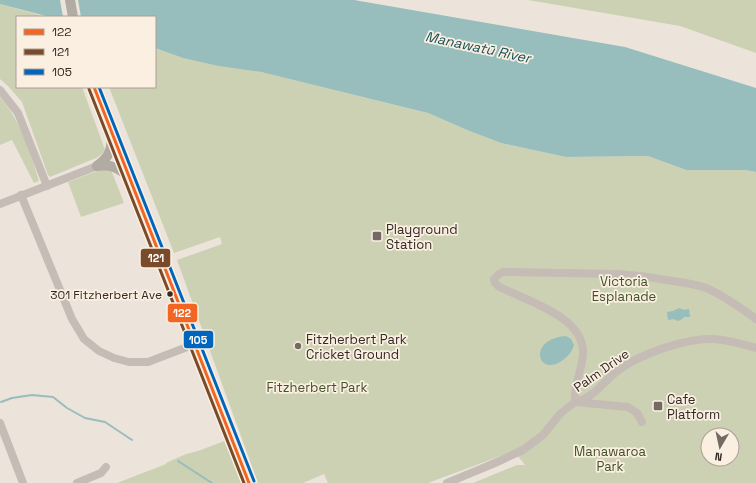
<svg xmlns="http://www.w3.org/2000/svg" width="756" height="483" viewBox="0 0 756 483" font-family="'Space Grotesk',sans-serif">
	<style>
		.green { fill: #ccd1b4; fill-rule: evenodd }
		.water { fill: #97bdbd }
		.pier { fill: #ece4db }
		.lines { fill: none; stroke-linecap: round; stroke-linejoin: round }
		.stream { stroke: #97bdbd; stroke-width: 2 }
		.minor { stroke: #c4bcb5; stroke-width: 8 }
		.major { stroke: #b2aba4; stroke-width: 10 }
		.bus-1-casing { stroke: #faefe1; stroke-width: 6 }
		.bus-2-casing { stroke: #faefe1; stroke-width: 6 }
		.bus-3-casing { stroke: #faefe1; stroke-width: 6 }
		.bus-1 { stroke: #f26522; stroke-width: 3 }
		.bus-2 { stroke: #7a4b2a; stroke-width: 3 }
		.bus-3 { stroke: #0065bd; stroke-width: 3 }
		.poi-dot { fill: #746a64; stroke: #faefe1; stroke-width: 1.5 }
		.bus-dot { fill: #342924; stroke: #faefe1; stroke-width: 1.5 }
		.labels { text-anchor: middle; stroke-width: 3.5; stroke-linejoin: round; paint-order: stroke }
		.bus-label { font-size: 12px; fill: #342924; stroke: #faefe1; text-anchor: end }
		.poi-label { font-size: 13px; fill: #342924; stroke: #faefe1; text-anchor: start }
		.park-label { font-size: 13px; fill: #415326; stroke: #faefe1 }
		.street-label { font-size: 13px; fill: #342924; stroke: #faefe1 }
		.water-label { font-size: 14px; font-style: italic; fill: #185157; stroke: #faefe1 }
		.line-badge { stroke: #faefe1; stroke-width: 1.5 }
		.badge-label { font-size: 11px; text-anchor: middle; font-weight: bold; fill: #fff }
	</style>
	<rect width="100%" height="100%" fill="#ece4db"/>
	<g class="green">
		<polygon points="528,0 756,0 756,53 680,26"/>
		<polygon points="0,4 47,17 17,17 17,87 82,87 104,147 105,150 102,154 96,158 50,177 48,175 22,102 8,86 0,79"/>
		<path d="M155 48 183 58 261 72 428 113 467 130 501 143 566 157 648 156 686 170H745L756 172V483H473L517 465H525L514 451 428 483H328L324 474 303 483H258L177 260 222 244 220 237 174 253 109 87H155ZM708 435H732V459H708Z"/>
		<path d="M0 97C20 120 30 151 39 181L34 183 12 140 0 145Z"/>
		<polygon points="110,167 124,203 81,217 68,182 105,168"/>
		<polygon points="227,440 243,483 117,483 166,464 166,463 186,454 198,451"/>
	</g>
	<g class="water">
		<polygon points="0,0 354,0 625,47 756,88 756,172 745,170 686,170 648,156 566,157 501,143 467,130 428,113 261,72 219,66 183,58 155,48 155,17 50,17 0,4"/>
		<path d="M679 308 684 310 689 309 690 317H684C681 321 677 322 674 319L668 320 667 312 673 311Z"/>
		<path d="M566 336 571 339 574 345C572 352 568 356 563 360 538 379 526 339 566 336Z"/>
	</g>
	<polygon class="pier" points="60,0 78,0 81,17 63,17"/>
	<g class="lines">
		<g class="stream">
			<polyline points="1,402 12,398 32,395 53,397 67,408 85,418 105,422 132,440"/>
			<polyline points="178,461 212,483"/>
		</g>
		<g class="minor">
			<polyline points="0,90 18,113 47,186"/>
			<polyline points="21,195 72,319 84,339 99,351 114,358 129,362 148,362 195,344"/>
			<polyline points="0,204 97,166"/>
			<path d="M575 402C580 401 585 399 589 396 599 390 607 379 616 372 639 354 685 338 714 339 729 340 742 344 756 348"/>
			<polyline points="576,402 628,407 637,413 642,422"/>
			<polyline points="0,423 23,483"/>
			<polyline points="77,483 101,473 106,467"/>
			<path d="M447 483 495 463 523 450 543 435 560 414 575 402C573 384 583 370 583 352 583 315 523 300 498 286L495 283 494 279 499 274 503 272 617 274C633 275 650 277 666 280 679 282 693 283 706 288 723 295 741 308 756 319"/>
		</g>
		<g class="major">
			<polyline points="70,0 73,17"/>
			<polyline points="94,87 249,483"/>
			<path d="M97 166C109 157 111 152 112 137"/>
			<path d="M97 166C112 164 118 168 129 177"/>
		</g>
		<g class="bus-1-casing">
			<polyline id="bus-1" points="94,87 249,483"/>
		</g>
		<g class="bus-2-casing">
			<polyline id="bus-2" points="89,89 244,483"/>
		</g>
		<g class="bus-3-casing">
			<polyline id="bus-3" points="99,87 254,481"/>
		</g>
		<use href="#bus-1" class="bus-1"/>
		<use href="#bus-2" class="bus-2"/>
		<use href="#bus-3" class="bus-3"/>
	</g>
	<g class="poi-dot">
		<rect x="372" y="231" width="10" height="10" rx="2"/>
		<circle cx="298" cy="346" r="4"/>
		<rect x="653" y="401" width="10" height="10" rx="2"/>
	</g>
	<circle class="bus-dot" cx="170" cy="294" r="3.5"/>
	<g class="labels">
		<g class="bus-label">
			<text x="162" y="299">301 Fitzherbert Ave</text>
		</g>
		<g class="poi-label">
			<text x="386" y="234">Playground<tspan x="386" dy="15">Station</tspan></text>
			<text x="306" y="344">Fitzherbert Park<tspan x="306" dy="15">Cricket Ground</tspan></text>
			<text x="667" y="404">Cafe<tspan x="667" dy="15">Platform</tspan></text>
		</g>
		<g class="park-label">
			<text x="624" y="286">Victoria<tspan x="624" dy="15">Esplanade</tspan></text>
			<text x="317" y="392">Fitzherbert Park</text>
			<text x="610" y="456">Manawaroa<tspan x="610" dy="15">Park</tspan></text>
		</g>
		<g class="street-label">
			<text transform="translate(601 370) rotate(-35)" y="5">Palm Drive</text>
		</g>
		<g class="water-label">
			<text transform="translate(478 47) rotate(12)" y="5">Manawatū River</text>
		</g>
	</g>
	<g class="line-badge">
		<rect x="140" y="248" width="31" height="20" rx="4" fill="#7a4b2a"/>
		<rect x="167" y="303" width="31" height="20" rx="4" fill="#f26522"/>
		<rect x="183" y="330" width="31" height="19" rx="4" fill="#0065bd"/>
	</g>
	<g class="badge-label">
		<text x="156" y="262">121</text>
		<text x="182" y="317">122</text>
		<text x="198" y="344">105</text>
	</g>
	<rect x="16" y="16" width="140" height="72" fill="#faefe1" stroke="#aba095"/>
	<rect x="24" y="29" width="20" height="6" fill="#f26522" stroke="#aba095"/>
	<text x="52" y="36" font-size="12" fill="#342924">122</text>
	<rect x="24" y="49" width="20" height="6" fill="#7a4b2a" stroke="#aba095"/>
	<text x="52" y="56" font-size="12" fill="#342924">121</text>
	<rect x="24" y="69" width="20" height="6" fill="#0065bd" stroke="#aba095"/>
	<text x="52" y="76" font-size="12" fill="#342924">105</text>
	<g transform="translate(720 447) rotate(189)"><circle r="19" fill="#faefe1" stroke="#aba095"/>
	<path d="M0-3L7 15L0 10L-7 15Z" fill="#746a64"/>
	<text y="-6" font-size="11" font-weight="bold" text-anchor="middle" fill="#342924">N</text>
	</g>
</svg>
